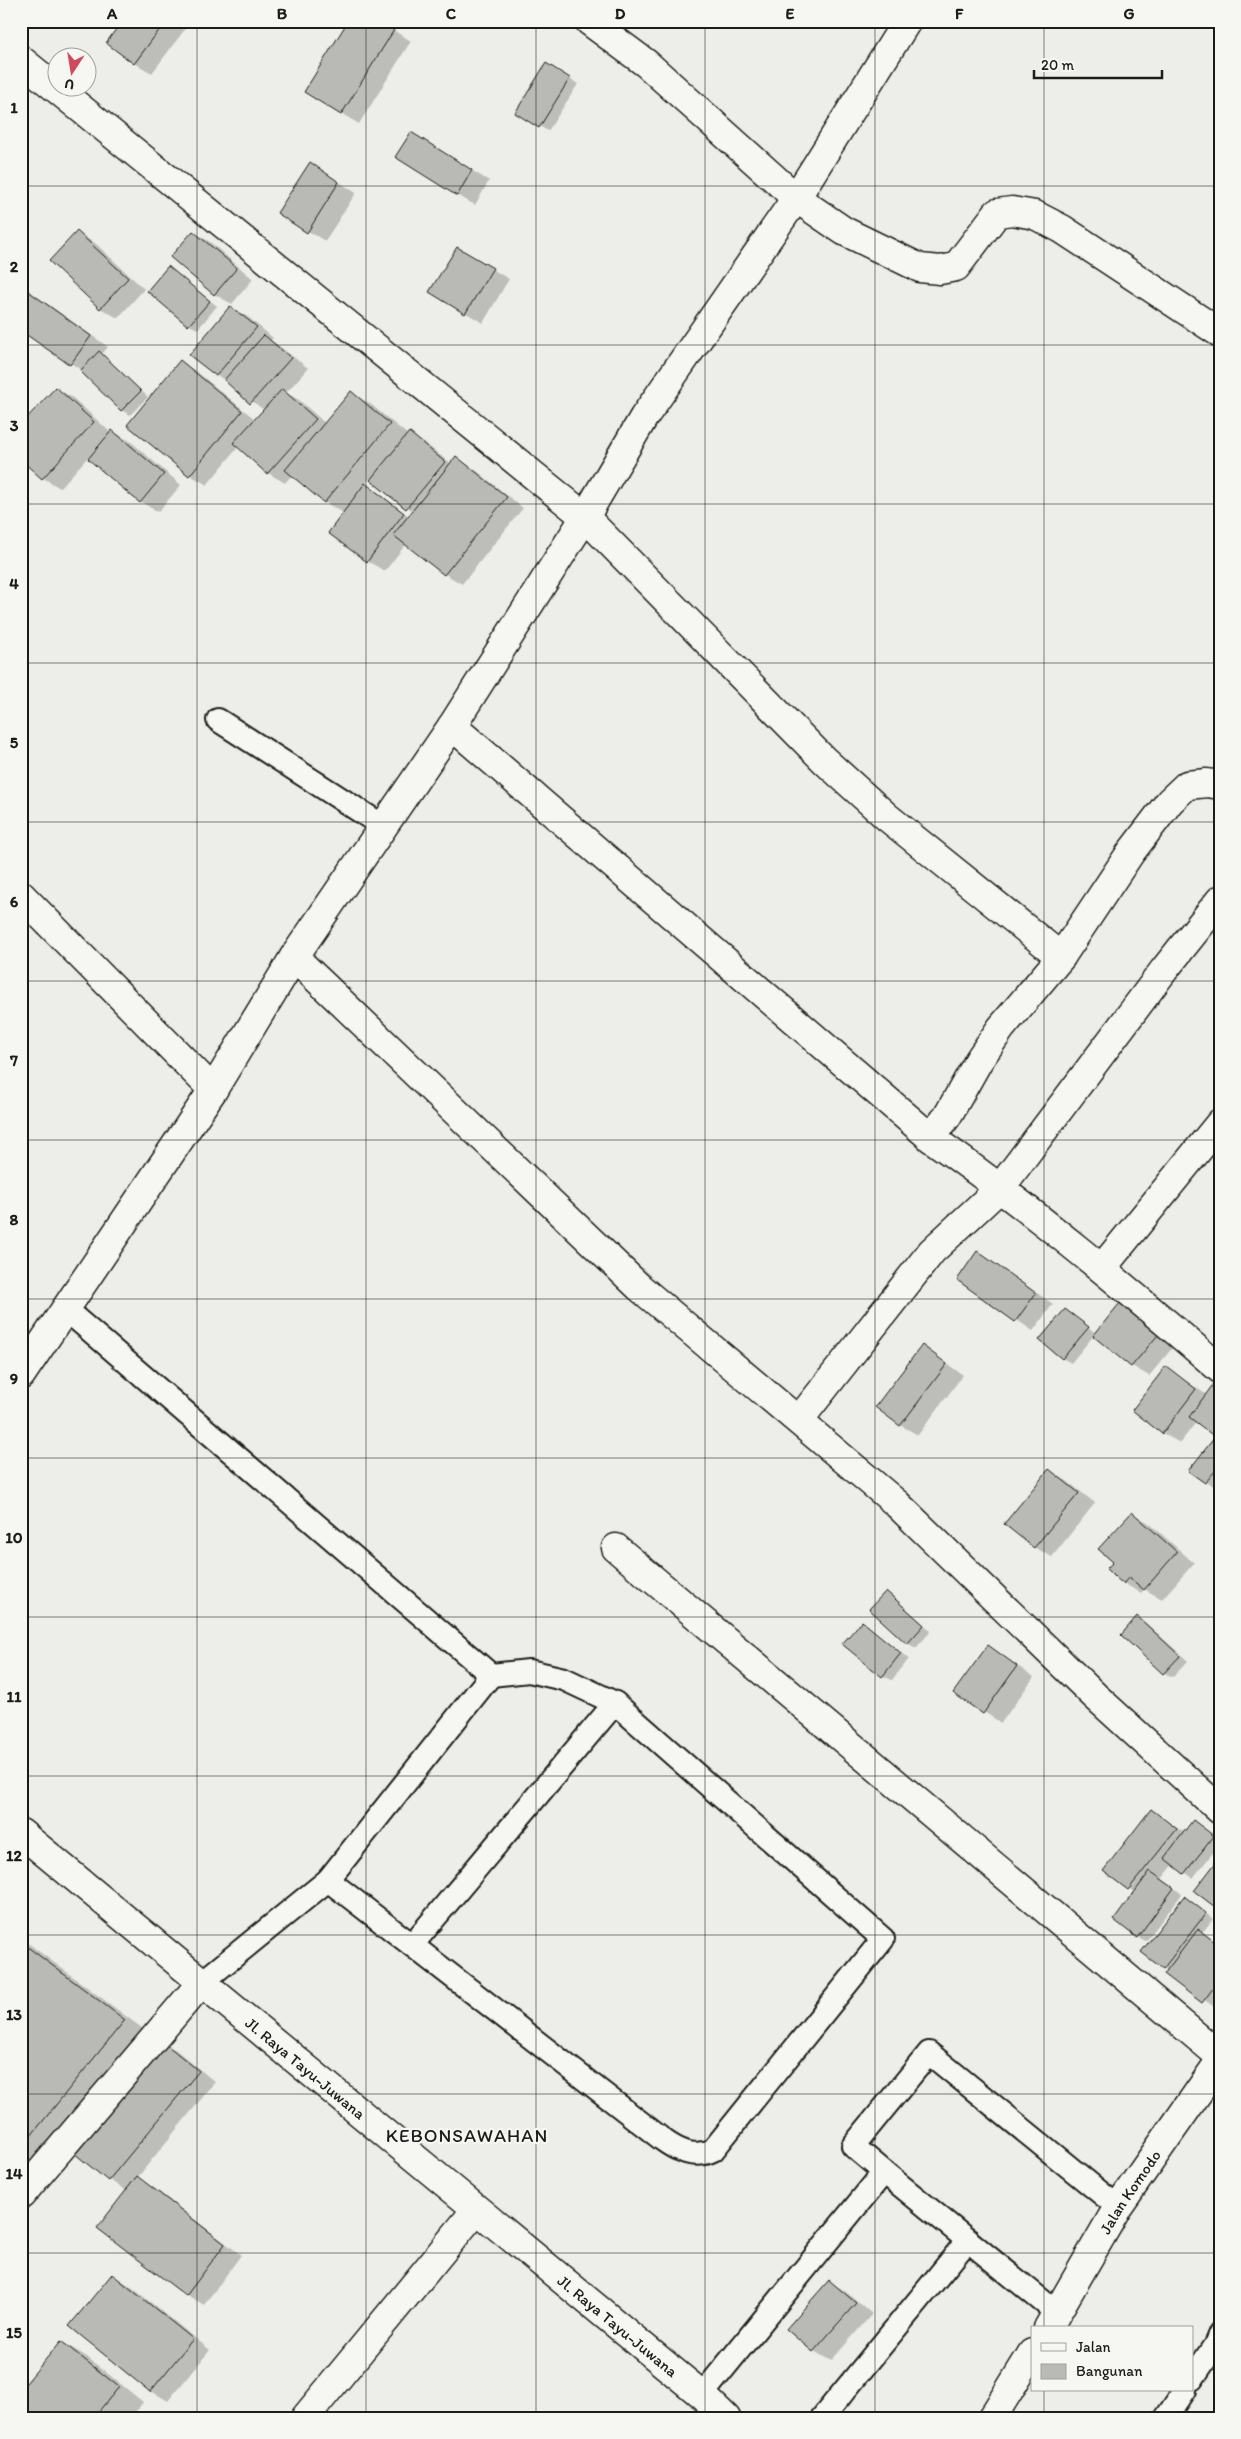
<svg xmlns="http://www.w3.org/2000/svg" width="1241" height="2439" viewBox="0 0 1241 2439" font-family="Itim,sans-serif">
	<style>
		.shadow { fill: #0003; fill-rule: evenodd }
		.building { fill: #b9b9b6; stroke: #1c1c1c }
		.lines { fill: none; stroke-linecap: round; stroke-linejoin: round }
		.service-casing { stroke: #1c1c1c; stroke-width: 26 }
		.minor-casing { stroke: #1c1c1c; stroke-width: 31 }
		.secondary-casing { stroke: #1c1c1c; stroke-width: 31 }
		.service { stroke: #f6f6f2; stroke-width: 22 }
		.minor { stroke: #f6f6f2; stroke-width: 28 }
		.secondary { stroke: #f6f6f2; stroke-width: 28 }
		.grid { fill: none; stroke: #1c1c1c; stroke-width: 1; stroke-opacity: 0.55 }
		.labels { text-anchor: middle; stroke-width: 4.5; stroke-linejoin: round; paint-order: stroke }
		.street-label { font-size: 16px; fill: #1c1c1c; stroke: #f6f6f2 }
		.quarter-label { font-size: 19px; letter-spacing: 1px; fill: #1c1c1c; stroke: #f6f6f2 }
		.neatline { fill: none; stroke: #1c1c1c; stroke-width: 2 }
		.grid-label { font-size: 16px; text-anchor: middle; font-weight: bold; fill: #1c1c1c }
	</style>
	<rect width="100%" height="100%" fill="#edede9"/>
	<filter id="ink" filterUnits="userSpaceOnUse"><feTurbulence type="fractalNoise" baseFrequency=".02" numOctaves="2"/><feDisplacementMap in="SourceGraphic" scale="10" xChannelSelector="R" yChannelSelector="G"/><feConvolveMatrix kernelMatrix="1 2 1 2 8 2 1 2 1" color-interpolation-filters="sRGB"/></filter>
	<g filter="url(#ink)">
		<g class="shadow">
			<polygon points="124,21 185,21 189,24 152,73 134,63"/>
			<polygon points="378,21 411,41 359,124 305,92"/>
			<polygon points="546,65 578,84 548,131 516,113"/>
			<polygon points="429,144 489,181 475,205 457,195"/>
			<polygon points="327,174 356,193 325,241 308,231"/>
			<polygon points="193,232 210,242 253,279 232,304 214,294"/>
			<polygon points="77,233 95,243 144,289 118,318 100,308"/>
			<polygon points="457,249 509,279 483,323 431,292"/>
			<polygon points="168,267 217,306 198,329 189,325"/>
			<polygon points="21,285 108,347 102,354 148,397 130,415 121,410 81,370 21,329"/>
			<path d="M230 307 248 317 273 338 271 340 308 368 286 393 299 400 326 424 351 393 369 403 408 435 409 434 426 444 451 464 456 458 473 468 523 508 462 584 445 574 406 544 385 571 367 561 344 513 324 502 292 475 285 483 268 473 239 446 207 485 190 475 180 362 197 372 256 420 264 410 217 375ZM370 478 413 511 409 516 365 485Z"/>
			<polygon points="56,388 73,398 111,433 112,431 130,441 181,485 158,512 141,502 88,457 60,488 43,478"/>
			<polygon points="978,1253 1053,1304 1033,1331 958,1280"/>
			<polygon points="1125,1300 1179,1340 1149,1376 1132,1366 1094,1335 1071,1363 1062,1358 1065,1310 1097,1334"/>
			<polygon points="923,1347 963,1375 918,1435 900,1425"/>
			<polygon points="1166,1368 1207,1395 1220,1387 1220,1490 1190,1471 1217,1437 1197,1421 1180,1443 1162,1433"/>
			<polygon points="1049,1471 1067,1481 1095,1503 1052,1557 1034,1547"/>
			<polygon points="1132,1513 1149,1523 1194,1563 1162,1599 1144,1589 1141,1593 1123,1583 1115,1562"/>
			<polygon points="886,1592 894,1597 931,1631 916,1648 907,1643"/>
			<polygon points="1138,1618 1146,1623 1188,1661 1173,1677 1164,1673"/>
			<polygon points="862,1623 909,1659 892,1680 883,1676"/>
			<polygon points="988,1647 1034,1677 1001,1723 955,1693"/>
			<polygon points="1151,1811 1185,1833 1193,1821 1220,1840 1220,1844 1193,1878 1174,1864 1162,1879 1182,1894 1146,1941 1138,1937 1136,1892 1129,1889"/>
			<polygon points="1220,1859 1220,1908 1216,1906"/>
			<polygon points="1193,1903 1213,1919 1202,1933 1220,1944 1220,2011 1166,1973 1168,1971 1163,1968"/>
			<polygon points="21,1938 158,2040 176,2050 215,2082 137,2178 154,2188 241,2255 204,2305 186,2295 127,2191 109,2180 69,2147 21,2206"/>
			<polygon points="112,2275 129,2285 210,2350 168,2401 151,2391"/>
			<polygon points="829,2282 847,2292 872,2314 831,2361 814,2351"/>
			<polygon points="62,2342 87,2357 143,2402 131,2418 21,2418"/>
		</g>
		<g class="building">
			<polygon points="122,21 166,21 134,64 106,43"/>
			<polygon points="348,21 379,21 394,30 341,115 304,92"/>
			<polygon points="546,63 570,78 539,128 515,113"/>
			<polygon points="411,132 472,170 457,196 395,157"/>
			<polygon points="310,162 339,182 307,233 277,213"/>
			<polygon points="77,231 128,278 100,309 49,261"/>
			<polygon points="193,231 237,268 214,295 170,257"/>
			<polygon points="457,247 493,268 465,314 429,292"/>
			<polygon points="168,266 210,301 188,326 147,291"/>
			<polygon points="21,286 91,336 70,365 21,331"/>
			<polygon points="230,306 257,327 216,376 189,355"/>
			<polygon points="264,335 291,358 250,404 224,380"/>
			<polygon points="99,351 141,391 121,411 80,371"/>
			<polygon points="180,360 242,411 189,476 127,425"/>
			<polygon points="56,387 94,422 42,479 21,460 21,424"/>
			<polygon points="282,389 316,419 267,474 233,443"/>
			<polygon points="351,391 390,424 324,503 285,470"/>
			<polygon points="112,430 164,474 140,503 88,459"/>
			<polygon points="409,432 445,462 406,509 370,480"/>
			<polygon points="456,456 507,497 444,575 393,535"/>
			<polygon points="365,483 404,513 367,562 328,533"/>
			<polygon points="977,1251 1036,1293 1015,1322 957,1280"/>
			<polygon points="1124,1298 1163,1329 1131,1367 1093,1336"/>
			<polygon points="1065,1309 1089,1327 1062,1359 1039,1340"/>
			<polygon points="922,1345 947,1364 900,1426 875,1407"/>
			<polygon points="1166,1366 1196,1389 1162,1434 1132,1410"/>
			<polygon points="1215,1382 1220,1386 1220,1465 1205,1483 1188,1471 1215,1437 1189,1417"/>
			<polygon points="1049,1469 1079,1493 1034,1548 1004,1524"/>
			<polygon points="1132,1512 1177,1552 1144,1590 1129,1577 1123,1584 1106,1569 1113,1562 1098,1549"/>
			<polygon points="886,1591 924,1625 907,1644 869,1609"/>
			<polygon points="1137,1616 1180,1656 1163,1674 1121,1635"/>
			<polygon points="862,1621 901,1653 882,1677 842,1644"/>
			<polygon points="988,1645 1017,1666 983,1714 953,1693"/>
			<polygon points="1151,1809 1177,1829 1128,1890 1103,1871"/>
			<polygon points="1193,1820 1214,1836 1184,1874 1164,1858"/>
			<polygon points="1220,1857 1220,1900 1215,1907 1194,1891"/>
			<polygon points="1150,1871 1174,1888 1137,1938 1114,1920"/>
			<polygon points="1184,1896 1206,1913 1163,1969 1141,1952"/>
			<polygon points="1198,1929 1220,1946 1220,1979 1202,2003 1164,1974"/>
			<polygon points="21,1942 125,2020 21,2148"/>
			<polygon points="158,2038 199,2071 108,2181 68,2148"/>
			<polygon points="137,2176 225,2244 186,2296 97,2228"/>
			<polygon points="112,2274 193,2339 150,2392 69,2326"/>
			<polygon points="829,2280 856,2303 813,2352 786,2329"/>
			<polygon points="61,2341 119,2387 93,2418 21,2418 21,2389"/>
		</g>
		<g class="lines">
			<g class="service-casing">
				<g id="service">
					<polyline points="218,720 383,826"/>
					<path d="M65 1309 491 1675 529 1671 564 1679 615 1703 883 1939 713 2150C695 2159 678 2151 663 2140L328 1880"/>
					<polyline points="412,1945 615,1703"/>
					<polyline points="201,1983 328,1880 491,1675"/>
					<polyline points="884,2172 853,2146 929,2053 1118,2207"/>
					<polyline points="1192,2379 1215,2345 1220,2333"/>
					<polyline points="702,2395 884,2172 1057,2313"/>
					<polyline points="822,2418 968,2240"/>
					<polyline points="1166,2418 1185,2390"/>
				</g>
			</g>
			<g class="minor-casing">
				<g id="minor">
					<polyline points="589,21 647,64 796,198 844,231 920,268 940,270 956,267 997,213 1012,211 1035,215 1062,229 1220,333"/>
					<polyline points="21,60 585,517 825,761 887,817 1061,957"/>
					<path d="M452 726 931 1138C1032 1209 1126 1288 1220 1369"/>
					<polyline points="21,895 213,1090"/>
					<polyline points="294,957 639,1287 896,1503 1095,1696 1220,1810"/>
					<polyline points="931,1138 948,1115 979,1060 1001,1028 1061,957 1131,852 1170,801 1187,785 1207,783 1220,785"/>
					<polyline points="1102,1268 1220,1123"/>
					<polyline points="21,1375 213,1090 294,957 452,726 585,517 644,417 796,198 907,21"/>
					<polyline points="799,1420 932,1251 1001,1187 1164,970 1220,900"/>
					<polyline points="616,1548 1220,2056"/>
					<polyline points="21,2195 201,1983"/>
					<path id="s1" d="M1048 2328 1118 2207 1220 2061"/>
					<polyline points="305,2418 476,2210"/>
					<polyline points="992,2418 1032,2353"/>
				</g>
			</g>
			<g class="secondary-casing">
				<g id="secondary">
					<path id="s2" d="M21 1833 702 2395 726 2418"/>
				</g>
			</g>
			<use href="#service" class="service"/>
			<use href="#minor" class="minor"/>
			<use href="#secondary" class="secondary"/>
		</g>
	</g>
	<path class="grid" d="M197 21V2418M366 21V2418M536 21V2418M705 21V2418M875 21V2418M1044 21V2328M21 186H1220M21 345H1220M21 504H1220M21 663H1220M21 822H1220M21 981H1220M21 1140H1220M21 1299H1220M21 1458H1220M21 1617H1220M21 1776H1220M21 1935H1220M21 2094H1220M21 2253H1220M1044 2390V2418"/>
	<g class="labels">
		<g class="street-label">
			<text dy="6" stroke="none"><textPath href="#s2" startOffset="369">Jl. Raya Tayu-Juwana</textPath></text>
			<text dy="6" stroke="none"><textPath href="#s1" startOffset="159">Jalan Komodo</textPath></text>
			<text dy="6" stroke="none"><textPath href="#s2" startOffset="774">Jl. Raya Tayu-Juwana</textPath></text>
		</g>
		<g class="quarter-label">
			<text x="467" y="2142">KEBONSAWAHAN</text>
		</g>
	</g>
	<rect width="1241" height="2439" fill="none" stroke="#f6f6f2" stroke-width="55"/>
	<rect x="1031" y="2326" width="162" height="65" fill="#f6f6f2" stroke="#9f9f9c"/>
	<rect x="1041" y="2343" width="25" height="8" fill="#f6f6f2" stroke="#9f9f9c"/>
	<text x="1076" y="2352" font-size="15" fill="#1c1c1c">Jalan</text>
	<rect x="1041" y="2364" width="25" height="15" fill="#b9b9b6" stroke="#9f9f9c"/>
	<text x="1076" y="2376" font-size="15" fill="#1c1c1c">Bangunan</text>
	<g transform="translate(72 72) rotate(192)"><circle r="24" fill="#f6f6f2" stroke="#9f9f9c"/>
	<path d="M0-4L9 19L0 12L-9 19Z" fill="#d1495b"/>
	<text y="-8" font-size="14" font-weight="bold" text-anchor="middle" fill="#1c1c1c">U</text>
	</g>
	<path d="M1034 70v8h128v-8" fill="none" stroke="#1c1c1c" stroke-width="2.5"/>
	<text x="1041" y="70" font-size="15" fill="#1c1c1c" stroke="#f6f6f2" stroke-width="4" paint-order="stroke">20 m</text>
	<rect x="28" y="28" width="1186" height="2384" class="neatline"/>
	<g class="grid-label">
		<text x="112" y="19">A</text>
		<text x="282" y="19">B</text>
		<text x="451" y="19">C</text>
		<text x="620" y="19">D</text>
		<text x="790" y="19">E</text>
		<text x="959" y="19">F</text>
		<text x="1129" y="19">G</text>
		<text x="14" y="113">1</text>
		<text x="14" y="272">2</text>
		<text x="14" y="431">3</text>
		<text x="14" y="589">4</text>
		<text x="14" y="748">5</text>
		<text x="14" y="907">6</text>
		<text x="14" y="1066">7</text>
		<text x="14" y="1225">8</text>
		<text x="14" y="1384">9</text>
		<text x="14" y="1543">10</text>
		<text x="14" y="1702">11</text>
		<text x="14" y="1861">12</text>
		<text x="14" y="2020">13</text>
		<text x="14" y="2179">14</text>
		<text x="14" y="2338">15</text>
	</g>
</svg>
